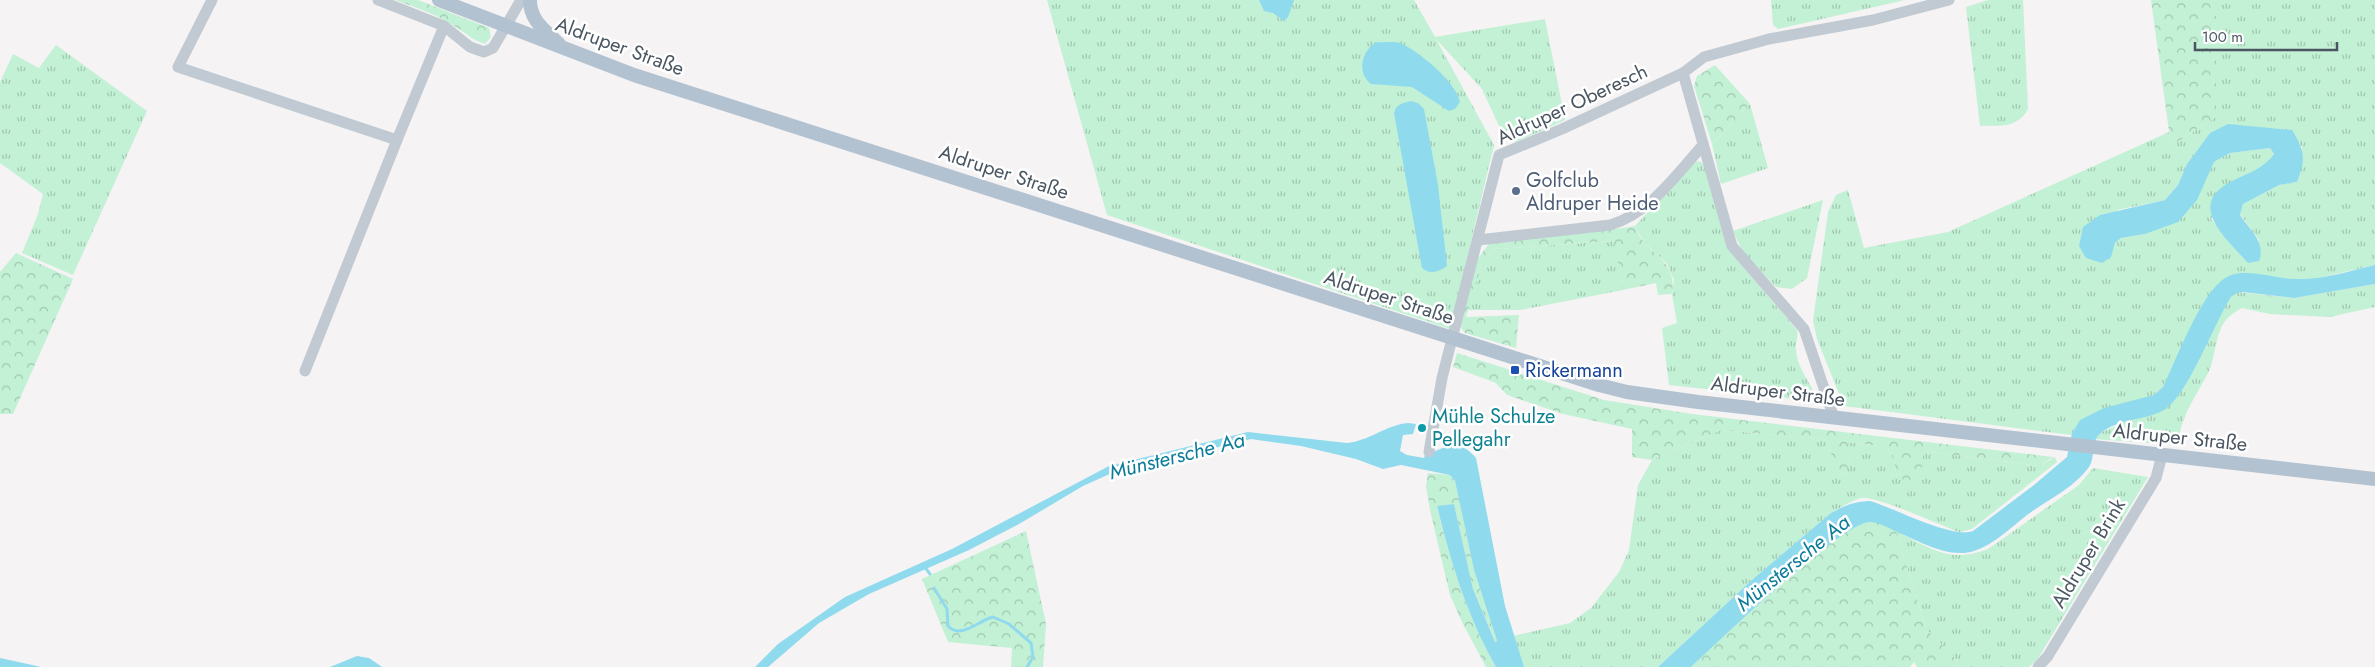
<svg xmlns="http://www.w3.org/2000/svg" width="2375" height="667" viewBox="0 0 2375 667" font-family="Jost,sans-serif">
	<style>
		.grass { fill: url(#grass-tufts); fill-rule: evenodd }
		.forest { fill: url(#forest-crowns) }
		.water { fill: #90daee }
		.lines { fill: none; stroke-linecap: round; stroke-linejoin: round }
		.stream { stroke: #90daee; stroke-width: 3 }
		.minor { stroke: #c1cad2; stroke-width: 11 }
		.major { stroke: #b3c2d1; stroke-width: 14 }
		.service-dot { fill: #5c6f8a; stroke: #fff; stroke-width: 2 }
		.transit-dot { fill: #1a4fb4; stroke: #fff; stroke-width: 2 }
		.culture-dot { fill: #0f9aa8; stroke: #fff; stroke-width: 2 }
		.labels { text-anchor: middle; stroke-width: 5; stroke-linejoin: round; paint-order: stroke }
		.street-label { font-size: 20px; fill: #4a5661; stroke: #fff }
		.service-label { font-size: 20px; fill: #4e5e75; stroke: #fff; text-anchor: start }
		.transit-label { font-size: 20px; fill: #164399; stroke: #fff; text-anchor: start }
		.culture-label { font-size: 20px; fill: #0d838f; stroke: #fff; text-anchor: start }
		.water-label { font-size: 21px; font-style: italic; fill: #0c7c9b; stroke: #fff }
	</style>
	<defs>
		<pattern id="grass-tufts" width="24" height="20" patternUnits="userSpaceOnUse" patternTransform="scale(1.25)"><rect width="24" height="20" fill="#c3f1d5"/><path d="M3 7l-1-3M5 7V3M7 7l1-3M15 17l-1-3M17 17v-4M19 17l1-3" fill="none" stroke="#a0c6b0"/></pattern>
		<pattern id="forest-crowns" width="20" height="18" patternUnits="userSpaceOnUse" patternTransform="scale(1.25)"><rect width="20" height="18" fill="#c3f1d5"/><path d="M2 6a3 3 0 1 1 6 0M12 15a3 3 0 1 1 6 0" fill="none" stroke="#a0c6b0"/></pattern>
	</defs>
	<rect width="100%" height="100%" fill="#f5f3f3"/>
	<g class="grass">
		<polygon points="1047,0 1414,0 1435,37 1545,19 1565,120 1516,142 1505,139 1482,89 1436,39 1494,145 1450,329 1107,215"/>
		<polygon points="1771,0 1905,0 1778,29 1773,25"/>
		<path d="M1988 0H2023L2028 109C2017 129 2000 125 1980 126L1966 7Z"/>
		<path d="M2216 0H2375V265L2314 279H2295L2235 274 2163 387 2154 395 2080 420 2071 435 1844 406 1817 339 1813 321 1828 212 1836 195 1848 190 1864 248 1948 232 2169 132 2171 146 2216 117ZM2210 133 2302 146 2297 182 2279 185 2243 204 2240 214 2259 240 2248 262 2211 219 2249 174 2266 165 2274 154 2270 148 2230 153 2214 162 2206 179 2145 234 2121 238 2115 243 2117 210 2165 200 2178 185 2187 164Z"/>
		<polygon points="56,45 147,111 73,275 22,253 38,214 43,194 0,163 0,82 13,54 39,68"/>
		<polygon points="1750,104 1768,168 1721,184 1712,144"/>
		<path d="M1699 161 1704 164 1726 244 1731 253 1797 330C1799 338 1795 342 1796 350 1796 364 1808 380 1814 392V397L1805 400 1669 385 1662 328 1677 323 1672 294 1674 280 1667 264 1643 241 1635 226 1693 163Z"/>
		<polygon points="1823,200 1807,278 1792,289 1776,287 1743,252 1733,231"/>
		<polygon points="1615,241 1623,290 1520,310 1467,310 1483,260 1496,249"/>
		<path d="M2375 284V307L2330 317 2270 314 2242 308C2233 313 2227 317 2222 326 2215 340 2215 357 2209 371 2199 392 2176 422 2180 445L2095 439 2100 433 2122 423 2184 386 2225 306 2231 297 2237 292 2294 298Z"/>
		<path d="M1721 430 1829 440 1834 465 1844 476 1852 456 1847 442 1879 446 1893 454 1897 479 1923 451 2040 466 2055 457 2057 462 1972 529 1959 532C1940 525 1879 497 1863 498 1855 498 1839 509 1831 513L1753 579 1658 667H1524L1513 636 1570 623 1591 608 1619 572 1629 550 1638 485 1652 460Z"/>
		<path d="M2093 468 2148 477 2037 660 2029 667H1958L1955 658 1926 629 1896 531C1930 548 1949 564 1988 549L2079 485Z"/>
	</g>
	<g class="forest">
		<path d="M395 0H418L489 28 491 37 485 44C472 40 465 32 454 26 436 14 415 7 395 0Z"/>
		<polygon points="2151,0 2216,0 2216,117 2171,146"/>
		<polygon points="1715,65 1750,104 1712,144 1694,86 1697,76"/>
		<path d="M1635 226C1638 232 1640 239 1645 243 1662 261 1676 267 1672 294L1658 295 1656 283 1623 290 1614 241 1496 249 1483 260 1466 317 1519 315 1516 348 1465 333 1459 325 1474 264 1491 241 1602 231Z"/>
		<polygon points="16,253 73,279 13,414 0,414 0,272"/>
		<polygon points="1457,353 1604,400 1692,414 2053,457 2040,466 1923,451 1923,466 1913,480 1897,479 1893,454 1879,446 1848,442 1852,456 1844,476 1834,465 1828,440 1721,430 1652,460 1632,457 1632,429 1563,414 1507,395 1496,383 1453,367"/>
		<path d="M1428 473 1450 475 1455 481 1474 570 1497 641 1495 642 1473 589 1454 504 1437 507C1451 563 1467 616 1496 667H1486L1462 622 1450 595 1430 510 1426 486Z"/>
		<path d="M1869 521 1880 523 1896 531 1926 629 1955 658 1958 667H1917L1914 662 1910 667H1691C1718 641 1841 524 1869 521Z"/>
		<polygon points="1026,531 1046,624 1043,667 1011,667 1012,648 948,642 922,579"/>
	</g>
	<g class="water">
		<polygon points="1259,0 1294,0 1288,17 1284,21 1273,13 1264,11"/>
		<path d="M1376 42C1383 43 1393 41 1400 43 1419 51 1456 82 1460 102L1455 109 1449 111 1412 87 1371 84C1356 72 1362 51 1376 42Z"/>
		<path d="M1411 101 1418 103 1424 109 1438 185 1447 266C1439 272 1430 275 1422 268L1394 113C1396 104 1403 103 1411 101Z"/>
		<path d="M2228 124 2292 130C2305 151 2306 159 2297 182L2279 185 2243 204 2240 215C2250 230 2266 242 2259 261L2248 263C2226 238 2185 205 2232 181 2248 173 2263 169 2274 154L2270 148 2230 153 2214 162 2197 200 2178 222 2145 234 2121 238 2115 243 2111 257 2102 263 2086 258 2079 246 2083 227 2100 215 2165 200 2178 185 2187 164 2210 133Z"/>
		<path d="M2375 265V284L2294 298 2243 292 2237 293 2231 297C2214 323 2188 396 2164 410 2144 421 2119 418 2101 433 2090 441 2096 457 2089 467 2074 488 2047 500 2027 515 2010 528 1995 544 1974 551 1948 559 1919 541 1895 531 1887 527 1880 523 1871 522 1846 518 1716 644 1691 667H1658L1753 579 1831 513C1844 506 1855 501 1870 501 1894 508 1952 539 1973 531L2034 485 2067 457 2072 433 2080 420 2104 408 2154 395 2163 387C2176 360 2201 293 2225 278 2244 266 2275 279 2296 279 2323 280 2349 271 2375 265Z"/>
		<path d="M1408 423 1416 424 1413 434 1403 435 1400 451 1407 455 1424 458 1425 455C1448 447 1458 437 1476 458L1505 606 1524 667H1496C1467 616 1451 563 1437 506L1454 504 1473 589 1495 642 1497 641 1474 570 1455 481 1450 475 1401 465 1383 469 1356 459 1301 446 1251 439 1112 473 1083 486 1019 524 969 550 869 594 819 623 768 667H755L778 644 845 597 952 549 1109 466 1248 432 1347 443C1369 441 1386 425 1408 423Z"/>
		<polygon points="357,656 369,658 382,667 330,667"/>
		<polygon points="0,658 37,666 41,667 0,667"/>
	</g>
	<g class="lines">
		<g class="stream">
			<polyline points="924,566 930,574"/>
			<path d="M934 588 947 609 948 626C961 640 979 620 993 617L1009 624 1031 643 1033 657 1027 667"/>
		</g>
		<g class="minor">
			<polyline points="212,0 178,67 397,140 444,26"/>
			<polyline points="378,0 444,26 470,47 484,52 493,48 521,0"/>
			<polyline points="1683,73 1732,246 1804,329 1834,418"/>
			<path d="M1478 240 1610 225C1649 214 1677 174 1703 145"/>
			<polyline points="305,371 397,140"/>
			<polyline points="1429,452 1442,378 1499,155 1562,129 1683,73 1704,57 1769,39 1873,20 1949,0"/>
			<polyline points="2038,667 2048,656 2156,478 2162,455"/>
		</g>
		<g class="major">
			<polyline points="439,0 634,75 1599,385 1627,392 1698,402 2375,479"/>
			<path d="M530 0C530 21 545 30 559 44"/>
		</g>
	</g>
	<circle class="service-dot" cx="1516" cy="191" r="5"/>
	<rect class="transit-dot" x="1510" y="365" width="10" height="10" rx="2.5"/>
	<circle class="culture-dot" cx="1422" cy="428" r="5"/>
	<g class="labels">
		<g class="street-label">
			<text transform="translate(620 46) rotate(20)" y="7">Aldruper Straße</text>
			<text transform="translate(1572 104) rotate(-25)" y="7">Aldruper Oberesch</text>
			<text transform="translate(1004 172) rotate(18)" y="7">Aldruper Straße</text>
			<text transform="translate(1389 297) rotate(18)" y="7">Aldruper Straße</text>
			<text transform="translate(1778 391) rotate(7)" y="7">Aldruper Straße</text>
			<text transform="translate(2180 437) rotate(6)" y="7">Aldruper Straße</text>
			<text transform="translate(2088 553) rotate(-59)" y="7">Aldruper Brink</text>
		</g>
		<g class="service-label">
			<text x="1526" y="187">Golfclub<tspan x="1526" dy="23">Aldruper Heide</tspan></text>
		</g>
		<g class="transit-label">
			<text x="1525" y="377">Rickermann</text>
		</g>
		<g class="culture-label">
			<text x="1432" y="423">Mühle Schulze<tspan x="1432" dy="23">Pellegahr</tspan></text>
		</g>
		<g class="water-label">
			<text transform="translate(1177 456) rotate(-14)" y="7">Münstersche Aa</text>
			<text transform="translate(1793 563) rotate(-39)" y="7">Münstersche Aa</text>
		</g>
	</g>
	<path d="M2195 42v8h142v-8" fill="none" stroke="#4a5661" stroke-width="2.5"/>
	<text x="2202" y="42" font-size="15" fill="#4a5661" stroke="#ffffff" stroke-width="4" paint-order="stroke">100 m</text>
</svg>
